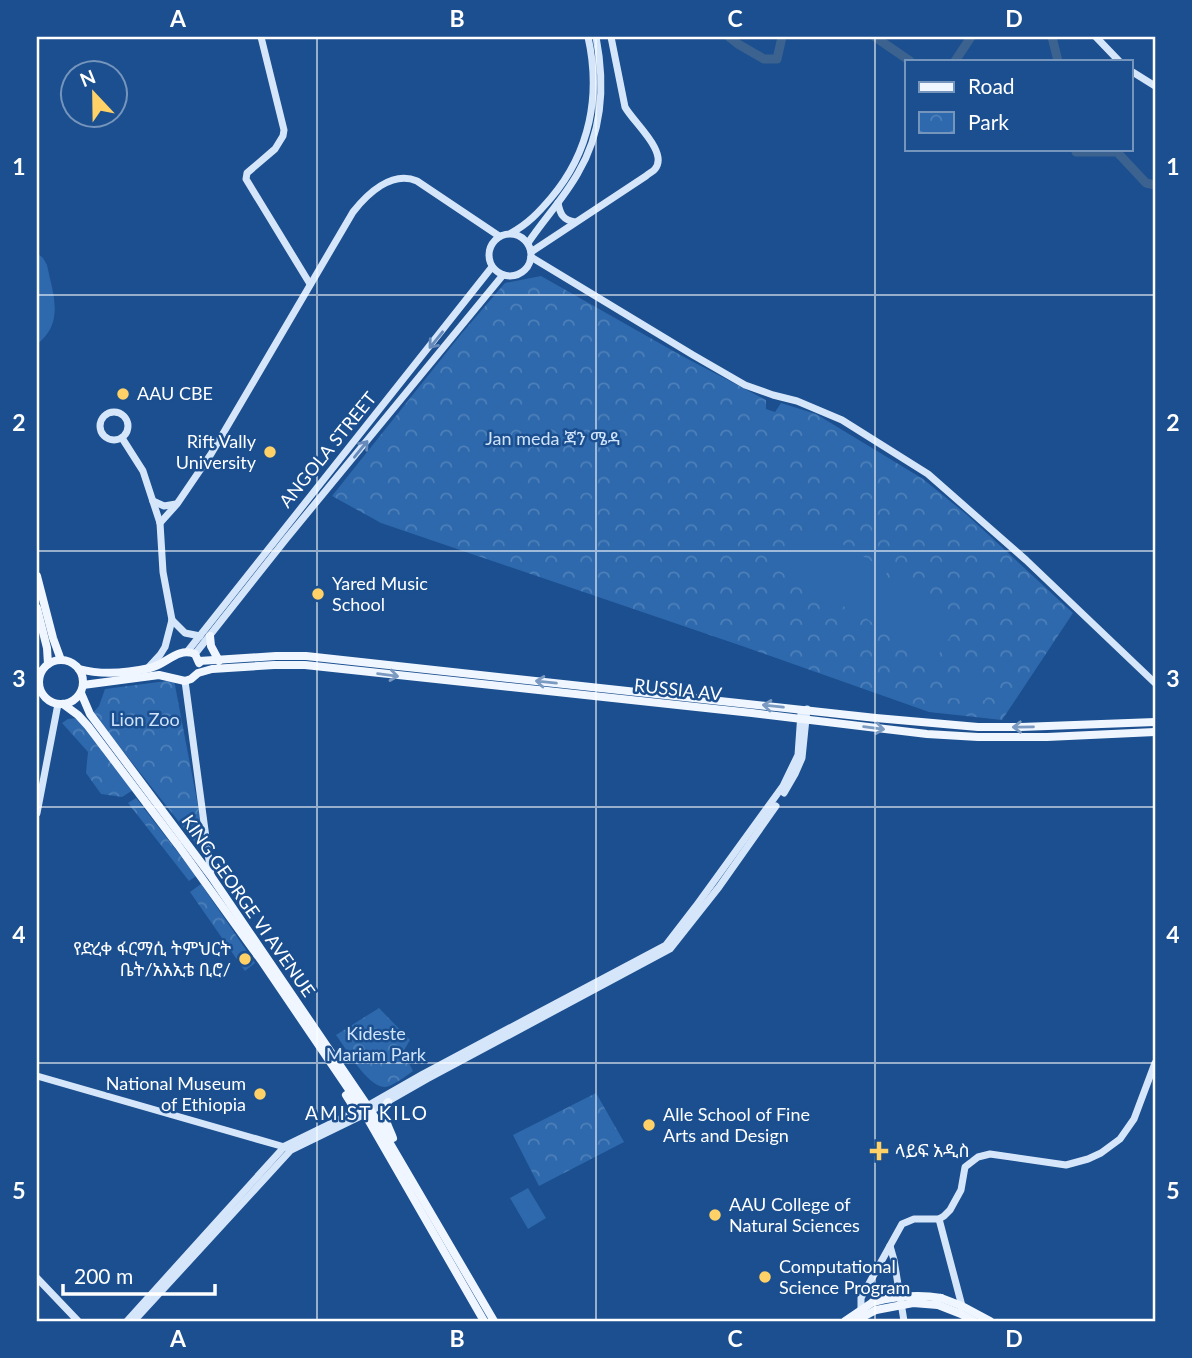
<svg xmlns="http://www.w3.org/2000/svg" width="1192" height="1358" viewBox="0 0 1192 1358" font-family="Lato,'Noto Sans Ethiopic',sans-serif">
	<style>
		.park { fill: url(#park-crowns) }
		.pitch { fill: #2e69ad }
		.lines { fill: none; stroke-linecap: round; stroke-linejoin: round }
		.river { stroke: #3c6290; stroke-width: 9 }
		.secondary { stroke: #d6e6fa; stroke-width: 7 }
		.primary { stroke: #f0f6ff; stroke-width: 8 }
		.primary-bridge { stroke: #f0f6ff; stroke-width: 8 }
		.oneway { stroke: #668bba }
		.oneway2 { stroke: #7b9ac1 }
		.grid { fill: none; stroke: #fff; stroke-width: 2; stroke-opacity: 0.55 }
		.poi-dot { fill: #ffd166; stroke: #1b4f8f; stroke-width: 2.5 }
		.labels { text-anchor: middle; stroke-width: 5; stroke-linejoin: round; paint-order: stroke }
		.poi-label { font-size: 18px; fill: #fff; stroke: #1b4f8f; text-anchor: start }
		.park-label { font-size: 18px; fill: #cfe3fa; stroke: #1b4f8f }
		.street-label { font-size: 18px; fill: #fff; stroke: #1b4f8f }
		.neighbourhood-label { font-size: 19px; letter-spacing: 2px; fill: #fff; stroke: #1b4f8f }
		.neatline { fill: none; stroke: #fff; stroke-width: 2.5 }
		.grid-label { font-size: 23px; text-anchor: middle; font-weight: bold; fill: #fff }
	</style>
	<defs>
		<pattern id="park-crowns" width="20" height="18" patternUnits="userSpaceOnUse" patternTransform="scale(1.75)"><rect width="20" height="18" fill="#2e69ad"/><path d="M2 6a3 3 0 1 1 6 0M12 15a3 3 0 1 1 6 0" fill="none" stroke="#4d80b9"/></pattern>
	</defs>
	<rect width="100%" height="100%" fill="#1b4f8f"/>
	<g class="park">
		<polygon points="541,276 682,356 766,400 766,409 775,412 781,403 816,414 923,479 966,514 1073,613 1002,720 929,712 742,646 381,523 332,496 462,333 505,283"/>
		<polygon points="174,680 205,843 198,846 93,713 99,706 105,689"/>
		<polygon points="78,718 133,790 122,797 101,794 86,773 88,752 62,723 68,719"/>
		<polygon points="136,798 196,876 189,881 128,803"/>
		<polygon points="201,884 255,963 245,971 190,892"/>
		<path d="M379 1008 410 1040 403 1052 413 1071C406 1076 397 1083 389 1086 371 1094 346 1048 336 1035Z"/>
		<polygon points="596,1093 624,1142 539,1186 513,1135"/>
	</g>
	<g class="pitch">
		<path d="M37 253 43 258 47 265C53 294 65 323 37 344Z"/>
		<polygon points="810,525 888,571 859,615 779,570"/>
		<polygon points="894,579 960,622 933,663 867,619"/>
		<polygon points="953,680 987,682 985,700 951,698"/>
		<polygon points="528,1188 546,1218 528,1229 510,1198"/>
	</g>
	<g class="lines">
		<g class="river">
			<polyline points="729,37 738,44 764,59 777,59 782,37"/>
			<polyline points="875,37 910,61"/>
			<polyline points="1052,37 1058,61"/>
			<polyline points="955,61 971,37"/>
			<polyline points="1076,149 1076,152 1117,152 1146,183 1155,185"/>
		</g>
		<g class="secondary">
			<polyline points="261,37 284,130 283,136 275,149 247,173 246,179 310,284"/>
			<polyline points="1096,37 1119,61"/>
			<polyline points="1131,71 1155,86"/>
			<path d="M558 203C560 214 563 220 575 222"/>
			<path d="M511 233C528 224 539 212 551 198 590 152 601 95 588 37"/>
			<circle cx="510" cy="255" r="21"/>
			<path d="M528 243C544 219 564 198 578 173 603 131 605 83 596 37"/>
			<path d="M531 252 646 176C649 173 653 172 655 169 669 152 633 122 625 107L611 37"/>
			<polyline points="531,257 693,355 745,385 773,395 797,401 842,420 928,474 1026,560 1155,683"/>
			<circle cx="114" cy="426" r="14"/>
			<polyline points="122,438 143,471 160,523 163,572 172,620 165,647 160,655 147,669"/>
			<polyline points="153,501 164,506 176,504"/>
			<path d="M160 523 177 504 211 454 353 212C367 194 392 170 417 181L499 236"/>
			<polyline points="172,620 185,633 200,636"/>
			<polyline points="187,652 492,267"/>
			<polyline points="195,654 286,539 503,275"/>
			<polyline points="185,681 211,875"/>
			<polyline points="784,793 795,774 802,758 807,709"/>
			<polyline points="37,813 58,704"/>
			<polyline points="37,1076 288,1148"/>
			<polyline points="939,1219 962,1306 961,1310"/>
			<polyline points="890,1246 894,1260 904,1321"/>
			<polyline points="37,1278 78,1321"/>
			<polyline points="861,1309 861,1298 902,1224 914,1219 939,1219 944,1216 950,1210 961,1190 965,1167 978,1157 990,1154 1066,1165 1088,1159 1101,1153 1120,1139 1134,1119 1155,1063"/>
			<polyline points="127,1321 285,1146 367,1106 423,1074 666,945 696,906 783,786 798,755 801,713"/>
			<polyline points="134,1321 291,1150 371,1111 427,1079 670,949 719,887 776,806"/>
		</g>
		<g class="primary">
			<polyline points="37,576 53,638 61,660"/>
			<polyline points="37,608 47,648 48,664"/>
			<polyline points="210,636 211,646 219,661"/>
			<circle cx="61" cy="682" r="22"/>
			<polyline points="199,661 276,656 306,656 876,718 978,727 1021,727 1155,722"/>
			<path d="M79 669C101 675 127 673 150 668 167 664 177 647 195 654L199 663"/>
			<polyline points="83,685 159,675 185,681 191,679 198,673 212,669 274,665 305,665 752,713 927,734 978,737 1047,737 1155,732"/>
			<polyline points="81,693 90,714 211,876 371,1111 494,1321"/>
			<polyline points="63,704 78,715 88,726 178,845 263,963 362,1109 484,1321"/>
			<polyline points="346,1095 353,1106 351,1114"/>
			<path d="M388 1102C379 1112 389 1127 393 1138"/>
			<polyline points="941,1298 962,1306 990,1321"/>
			<polyline points="938,1305 961,1314 974,1321"/>
			<polyline points="845,1321 873,1302"/>
			<polyline points="855,1321 876,1310"/>
		</g>
		<g class="primary-bridge">
			<path d="M873 1302C897 1296 917 1294 941 1298"/>
			<polyline points="876,1310 913,1303 938,1305"/>
		</g>
	</g>
	<defs><path id="oneway-shaft" d="M-6 0H5M1.5-3L5.5 0L1.5 3" fill="none" stroke-width="1.6" stroke-linecap="round" stroke-linejoin="round" transform="scale(1.75)"/></defs>
	<g class="oneway">
		<use href="#oneway-shaft" transform="translate(436 340) rotate(129)"/>
		<use href="#oneway-shaft" transform="translate(361 449) rotate(-51)"/>
	</g>
	<g class="oneway2">
		<use href="#oneway-shaft" transform="translate(388 675) rotate(7)"/>
		<use href="#oneway-shaft" transform="translate(546 682) rotate(-174)"/>
		<use href="#oneway-shaft" transform="translate(773 706) rotate(-174)"/>
		<use href="#oneway-shaft" transform="translate(1023 727) rotate(179)"/>
		<use href="#oneway-shaft" transform="translate(874 728) rotate(7)"/>
	</g>
	<path class="grid" d="M317 37V1321M596 37V1321M875 37V1321M37 295H1155M37 551H1155M37 807H1155M37 1063H1155"/>
	<g class="poi-dot">
		<circle cx="123" cy="394" r="7"/>
		<circle cx="270" cy="452" r="7"/>
		<circle cx="318" cy="594" r="7"/>
		<circle cx="245" cy="959" r="7"/>
		<circle cx="260" cy="1094" r="7"/>
		<circle cx="649" cy="1125" r="7"/>
		<path d="M875.5 1140.5h7v7h7v7h-7v7h-7v-7h-7v-7h7z"/>
		<circle cx="715" cy="1215" r="7"/>
		<circle cx="765" cy="1277" r="7"/>
	</g>
	<g class="labels">
		<g class="poi-label">
			<text x="137" y="400">AAU CBE</text>
			<text x="256" y="448" text-anchor="end">Rift Vally<tspan x="256" dy="21">University</tspan></text>
			<text x="332" y="590">Yared Music<tspan x="332" dy="21">School</tspan></text>
			<text x="231" y="955" text-anchor="end">የድረቀ ፋርማሲ ትምህርት<tspan x="231" dy="21">ቤት/አአኢቴ ቢሮ/</tspan></text>
			<text x="246" y="1090" text-anchor="end">National Museum<tspan x="246" dy="21">of Ethiopia</tspan></text>
			<text x="663" y="1121">Alle School of Fine<tspan x="663" dy="21">Arts and Design</tspan></text>
			<text x="895" y="1157">ላይፍ አዲስ</text>
			<text x="729" y="1211">AAU College of<tspan x="729" dy="21">Natural Sciences</tspan></text>
			<text x="779" y="1273">Computational<tspan x="779" dy="21">Science Program</tspan></text>
		</g>
		<g class="park-label">
			<text x="553" y="445">Jan meda ጃን ሜዳ</text>
			<text x="145" y="726">Lion Zoo</text>
			<text x="376" y="1040">Kideste<tspan x="376" dy="21">Mariam Park</tspan></text>
		</g>
		<g class="street-label">
			<text transform="translate(328 450) rotate(-51)" y="6">ANGOLA STREET</text>
			<text transform="translate(678 690) rotate(6)" y="6">RUSSIA AV</text>
			<text transform="translate(248 906) rotate(55)" y="6">KING GEORGE VI AVENUE</text>
		</g>
		<g class="neighbourhood-label">
			<text x="367" y="1120">AMIST KILO</text>
		</g>
	</g>
	<rect width="1192" height="1358" fill="none" stroke="#1b4f8f" stroke-width="77"/>
	<rect x="905" y="60" width="228" height="91" fill="#1b4f8f" stroke="#7695bc" stroke-width="2"/>
	<rect x="919" y="82" width="35" height="10" fill="#f0f6ff" stroke="#7695bc" stroke-width="2"/>
	<text x="968" y="94" font-size="21" fill="#ffffff">Road</text>
	<rect x="919" y="112" width="35" height="21" fill="url(#park-crowns)" stroke="#7695bc" stroke-width="2"/>
	<text x="968" y="130" font-size="21" fill="#ffffff">Park</text>
	<g transform="translate(94 94) rotate(338)"><circle r="33" fill="#1b4f8f" stroke="#7695bc" stroke-width="2"/>
	<path d="M0-5L12 26L0 18L-12 26Z" fill="#ffd166"/>
	<text y="-10" font-size="19" font-weight="bold" text-anchor="middle" fill="#ffffff">N</text>
	</g>
	<path d="M63 1284v10h152v-10" fill="none" stroke="#ffffff" stroke-width="3.5"/>
	<text x="74" y="1284" font-size="21" fill="#ffffff" stroke="#1b4f8f" stroke-width="5" paint-order="stroke">200 m</text>
	<rect x="38" y="38" width="1116" height="1282" class="neatline"/>
	<g class="grid-label">
		<text x="178" y="27">A</text>
		<text x="457" y="27">B</text>
		<text x="735" y="27">C</text>
		<text x="1014" y="27">D</text>
		<text x="19" y="175">1</text>
		<text x="1173" y="175">1</text>
		<text x="19" y="431">2</text>
		<text x="1173" y="431">2</text>
		<text x="19" y="687">3</text>
		<text x="1173" y="687">3</text>
		<text x="19" y="943">4</text>
		<text x="1173" y="943">4</text>
		<text x="19" y="1199">5</text>
		<text x="1173" y="1199">5</text>
		<text x="178" y="1347">A</text>
		<text x="457" y="1347">B</text>
		<text x="735" y="1347">C</text>
		<text x="1014" y="1347">D</text>
	</g>
</svg>
